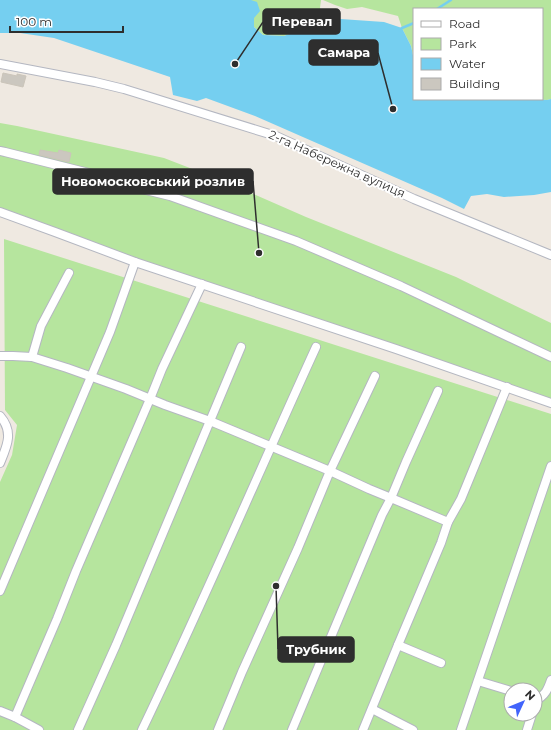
<svg xmlns="http://www.w3.org/2000/svg" width="551" height="730" viewBox="0 0 551 730" font-family="Montserrat,sans-serif">
	<style>
		.green { fill: #b6e59e; fill-rule: evenodd }
		.water { fill: #75cff0 }
		.lines { fill: none; stroke-linecap: round; stroke-linejoin: round }
		.stream { stroke: #75cff0; stroke-width: 2.5 }
		.building { fill: #cbc7bf; stroke: #cbc5ba }
		.minor-casing { stroke: #b4b7c1; stroke-width: 10 }
		.minor { stroke: #fff; stroke-width: 8 }
		.labels { text-anchor: middle; stroke-width: 4; stroke-linejoin: round; paint-order: stroke }
		.street-label { font-size: 12px; fill: #2e2e2e; stroke: #fff }
		.leader { fill: none; stroke: #2e2e2e; stroke-width: 1.5 }
		.callout-dot { fill: #2e2e2e; stroke: #fff; stroke-width: 1.5 }
		.callout { fill: #2e2e2e; stroke: #2e2e2e; stroke-width: 1.5 }
		.callout-label { font-size: 13px; text-anchor: middle; font-weight: bold; fill: #fff }
	</style>
	<rect width="100%" height="100%" fill="#efe9e1"/>
	<g class="green">
		<polygon points="251,0 321,0 320,8 326,18 314,28 297,31 284,36 263,35 254,27"/>
		<polygon points="323,0 551,0 551,99 547,100 534,99 542,99 542,9 414,9 414,60 411,46 402,28 398,16 362,7 347,9 335,5"/>
		<polygon points="0,123 17,126 164,158 226,182 306,217 456,277 551,323 551,399 190,278 0,211"/>
		<path d="M4 239 551 414V730H0V482L12 455 17 425 5 410ZM511 690H535V714H511Z"/>
	</g>
	<polygon class="water" points="0,0 251,0 257,2 260,11 254,18 254,27 263,35 284,36 297,31 314,28 326,18 384,22 402,28 411,46 414,60 414,99 534,99 547,100 551,99 551,192 534,195 504,197 487,194 471,196 464,209 442,198 255,116 206,98 197,101 173,95 170,77 54,38 20,33 0,33"/>
	<g class="lines">
		<g class="stream">
			<polyline points="437,9 451,0"/>
			<polyline points="400,30 402,28 414,23"/>
		</g>
	</g>
	<g class="building">
		<polygon points="3,73 17,76 17,74 26,76 23,87 1,82"/>
		<polygon points="40,150 58,153 59,150 71,153 69,162 39,155"/>
	</g>
	<g class="lines">
		<g class="minor-casing">
			<g id="minor">
				<polyline points="0,64 95,82 124,89 276,136 414,199 551,255"/>
				<polyline points="0,151 5,152 101,176 134,187 170,196 296,241 401,286 551,357"/>
				<polyline points="0,212 55,232 135,262 396,349 551,403"/>
				<polyline points="0,356 13,356 32,357 67,368 126,389 165,405 210,421 330,471 369,489 391,498 448,522"/>
				<polyline points="32,357 41,326 69,273"/>
				<path d="M0 416C14 432 7 446 0 463"/>
				<polyline points="0,591 110,332 135,262"/>
				<polyline points="398,645 441,663"/>
				<polyline points="478,681 511,691"/>
				<path d="M535 704 536 700C545 696 548 689 551 680"/>
				<polyline points="372,709 413,730"/>
				<polyline points="0,711 15,717 39,730"/>
				<polyline points="15,717 57,619 76,571 150,399 162,369 202,284"/>
				<polyline points="78,730 116,645 241,347"/>
				<path d="M142 730C203 603 258 474 316 347"/>
				<polyline points="218,730 242,672 298,548 330,471 375,376"/>
				<polyline points="292,730 382,515 391,498 406,462 438,391"/>
				<polyline points="363,730 398,645 441,543 448,522 461,499 507,387"/>
				<polyline points="461,730 551,466"/>
				<polyline points="527,730 532,714"/>
			</g>
		</g>
		<use href="#minor" class="minor"/>
	</g>
	<g class="labels">
		<g class="street-label">
			<text transform="translate(337 164) rotate(24)" y="4">2-га Набережна вулиця</text>
		</g>
	</g>
	<path class="leader" d="M235 64L263 22M393 109L378 53M259 253L253 181M276 586L278 649"/>
	<g class="callout-dot">
		<circle cx="235" cy="64" r="4"/>
		<circle cx="393" cy="109" r="4"/>
		<circle cx="259" cy="253" r="4"/>
		<circle cx="276" cy="586" r="4"/>
	</g>
	<g class="callout">
		<rect x="263" y="9" width="77" height="25" rx="4"/>
		<rect x="309" y="40" width="69" height="25" rx="4"/>
		<rect x="53" y="169" width="200" height="25" rx="4"/>
		<rect x="278" y="637" width="76" height="25" rx="4"/>
	</g>
	<g class="callout-label">
		<text x="302" y="26">Перевал</text>
		<text x="344" y="57">Самара</text>
		<text x="153" y="186">Новомосковський розлив</text>
		<text x="316" y="654">Трубник</text>
	</g>
	<rect x="413" y="8" width="130" height="92" fill="#ffffff" stroke="#ababab"/>
	<rect x="421" y="21" width="20" height="6" fill="#ffffff" stroke="#ababab"/>
	<text x="449" y="28" font-size="12" fill="#2e2e2e">Road</text>
	<rect x="421" y="38" width="20" height="12" fill="#b6e59e" stroke="#ababab"/>
	<text x="449" y="48" font-size="12" fill="#2e2e2e">Park</text>
	<rect x="421" y="58" width="20" height="12" fill="#75cff0" stroke="#ababab"/>
	<text x="449" y="68" font-size="12" fill="#2e2e2e">Water</text>
	<rect x="421" y="78" width="20" height="12" fill="#cbc7bf" stroke="#ababab"/>
	<text x="449" y="88" font-size="12" fill="#2e2e2e">Building</text>
	<g transform="translate(523 702) rotate(46)"><circle r="19" fill="#ffffff" stroke="#ababab"/>
	<path d="M0-3L7 15L0 10L-7 15Z" fill="#4264fb"/>
	<text y="-6" font-size="11" font-weight="bold" text-anchor="middle" fill="#2e2e2e">N</text>
	</g>
	<path d="M10 26v6h113v-6" fill="none" stroke="#2e2e2e" stroke-width="2"/>
	<text x="16" y="26" font-size="12" fill="#2e2e2e" stroke="#ffffff" stroke-width="3" paint-order="stroke">100 m</text>
</svg>
